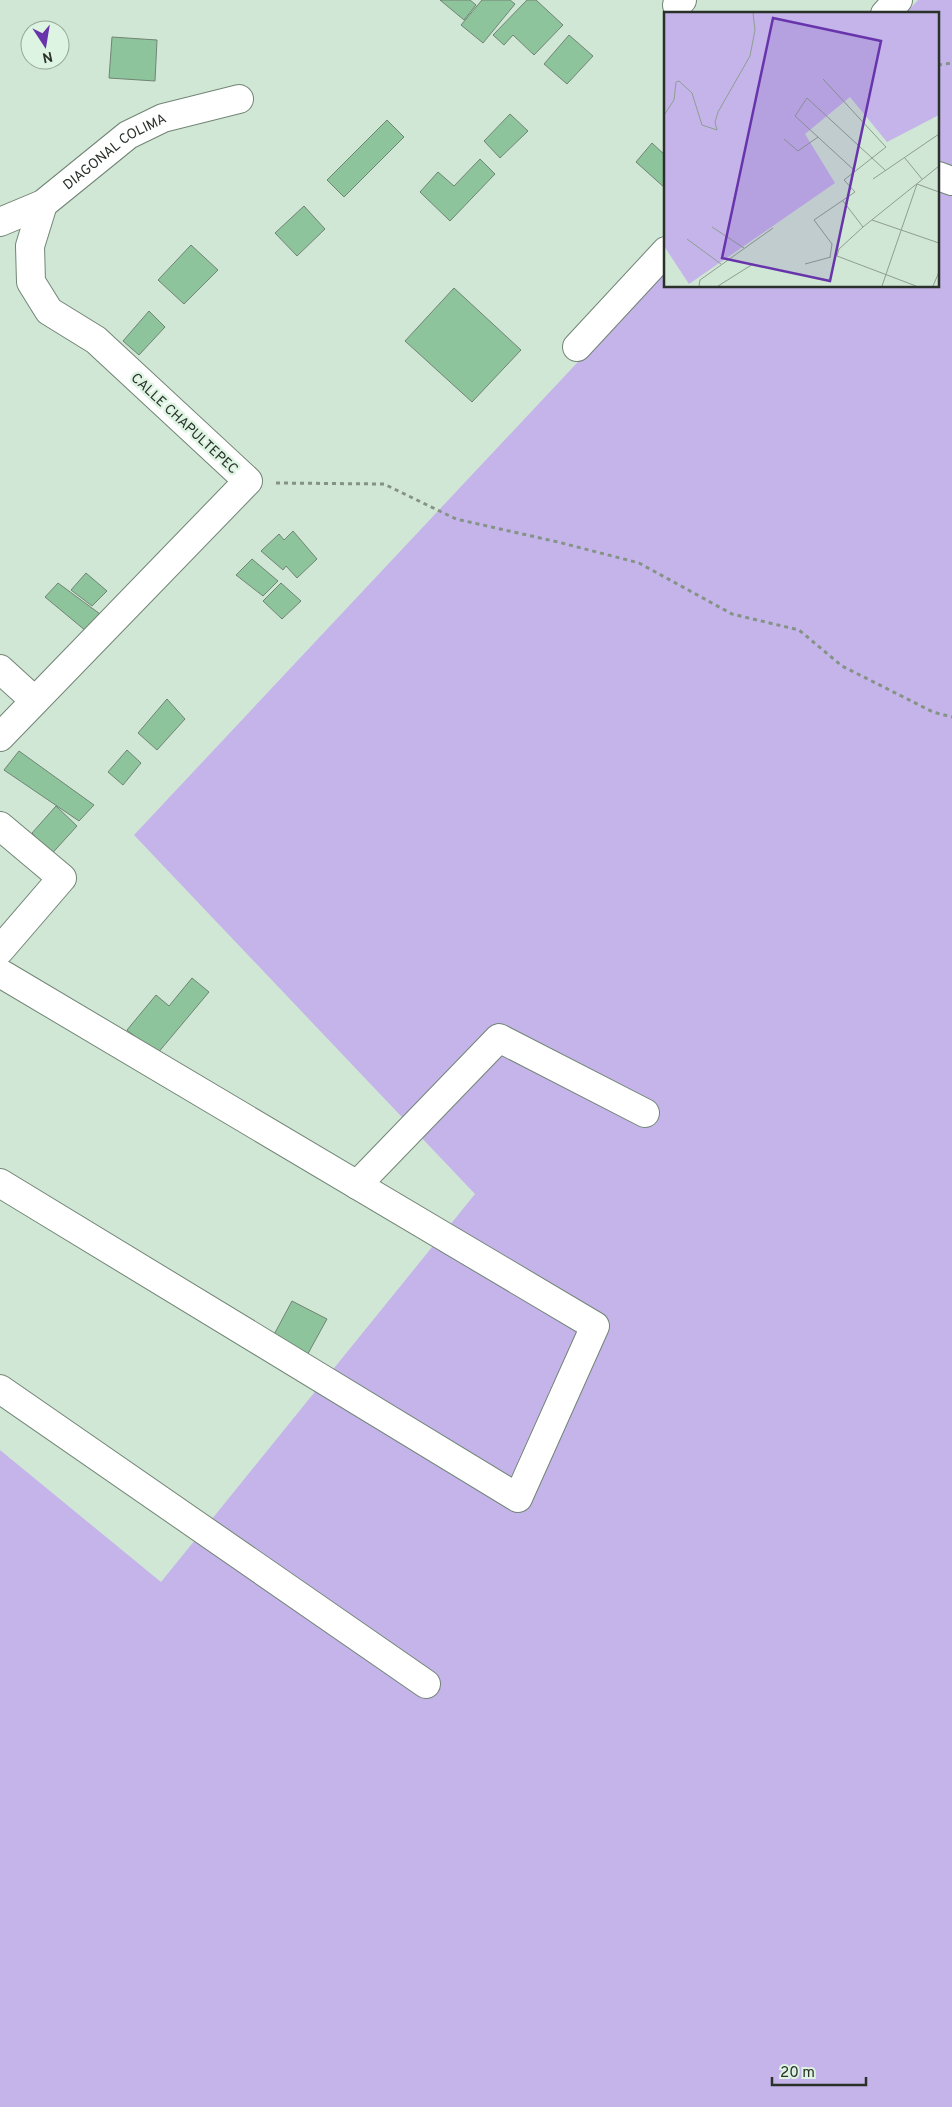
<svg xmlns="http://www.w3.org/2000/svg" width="952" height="2107" viewBox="0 0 952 2107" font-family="Overpass,sans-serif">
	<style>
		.green { fill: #c5b4ea }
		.building { fill: #8ec49b; stroke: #708474 }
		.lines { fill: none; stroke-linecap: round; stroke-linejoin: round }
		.minor-casing { stroke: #718575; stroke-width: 30 }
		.path { stroke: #849386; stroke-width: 3; stroke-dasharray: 4 4; stroke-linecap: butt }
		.minor { stroke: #fff; stroke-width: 28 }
		.labels { text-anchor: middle; stroke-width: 5; stroke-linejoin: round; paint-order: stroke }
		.street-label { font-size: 14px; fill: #29312a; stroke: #def4e2 }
		.inset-road { fill: none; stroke: #8e9e91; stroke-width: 1 }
		.view { fill: #6834ab; fill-opacity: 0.15; stroke: #6834ab; stroke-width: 2.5 }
		.inset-edge { fill: none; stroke: #29312a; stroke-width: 2.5 }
	</style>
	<rect width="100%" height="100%" fill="#d1e7d5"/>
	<polygon class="green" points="918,0 952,0 952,2107 0,2107 0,1450 161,1582 475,1194 134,835 666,268 666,286 938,286 938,14 905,14"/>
	<g class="building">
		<polygon points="440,0 470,0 476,5 464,20"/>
		<polygon points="482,0 510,0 515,4 483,43 461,25"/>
		<polygon points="527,0 536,0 563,25 534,55 513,35 504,45 493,35"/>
		<polygon points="569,35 593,56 567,84 544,64"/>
		<polygon points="112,37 157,40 155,81 109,78"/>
		<polygon points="510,114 528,131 500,158 484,141"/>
		<polygon points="387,120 404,137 344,197 327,180"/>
		<polygon points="652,143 666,156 666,189 636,162"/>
		<polygon points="480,159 495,174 450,221 420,192 438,172 454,186"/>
		<polygon points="304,206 325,229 297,256 275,233"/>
		<polygon points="191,245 218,270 184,304 158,280"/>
		<polygon points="454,288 521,350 472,402 405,341"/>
		<polygon points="149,311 165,327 139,355 123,341"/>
		<polygon points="293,531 317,559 297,578 286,566 283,570 261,551 279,534 284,540"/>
		<polygon points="252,559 278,581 263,596 236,575"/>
		<polygon points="86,573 107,591 92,606 71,590"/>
		<polygon points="58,583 100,614 86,631 45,597"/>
		<polygon points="281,583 301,601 282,619 263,601"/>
		<polygon points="167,699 185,719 157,750 138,733"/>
		<polygon points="127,750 141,763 123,785 108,772"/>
		<polygon points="19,751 94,805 79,821 4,770"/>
		<polygon points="56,806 77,826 47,859 30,845 37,839 32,833"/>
		<polygon points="192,978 209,992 157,1054 127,1030 156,995 169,1006"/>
		<polygon points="292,1301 327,1319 305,1359 270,1342"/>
	</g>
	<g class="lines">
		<g class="minor-casing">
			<g id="minor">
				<polyline points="677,5 682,0"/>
				<polyline points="885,14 898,0"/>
				<polyline points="938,176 952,181"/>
				<path id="s1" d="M0 222 43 204 128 135 163 118 239 99"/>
				<polyline points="577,347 666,251"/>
				<polyline points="0,669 34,700"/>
				<polyline points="0,737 248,481 96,340 49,311 31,282 30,246 43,204"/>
				<polyline points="0,826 62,878 0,950"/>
				<polyline points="0,973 595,1326 518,1498 0,1183"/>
				<polyline points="357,1185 499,1038 645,1113"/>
				<polyline points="0,1389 426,1684"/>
			</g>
		</g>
		<g class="path">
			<polyline points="938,65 952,63"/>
			<polyline points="276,483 384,484 456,519 558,542 639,563 732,614 799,630 842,666 933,712 952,717"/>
		</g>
		<use href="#minor" class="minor"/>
	</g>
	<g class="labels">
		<g class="street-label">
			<text dy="5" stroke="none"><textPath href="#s1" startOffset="136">DIAGONAL COLIMA</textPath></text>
			<text transform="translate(185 423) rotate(43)" y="5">CALLE CHAPULTEPEC</text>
		</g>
	</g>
	<g transform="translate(664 12)">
		<rect width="275" height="275" fill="#d1e7d5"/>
		<path d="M0 1H275V103L223 130 186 85 141 122 171 171 25 272 0 234Z" fill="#c5b4ea"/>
		<path class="inset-road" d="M159 67 222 135 180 168 191 180 150 208 168 232 166 245M0 103 10 88 12 70 15 69 28 81 38 113 53 118 51 110 54 100 86 44 91 18 89 1M120 127 134 139 154 125M240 145 258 167M191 159 131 104 143 86 221 158M209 167 275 122M179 189 199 215M208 208 275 231M48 215 80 236M23 227 57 252M173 244 175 237 199 215 275 154M173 244 252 274M141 252 167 245M35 274 36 268 109 216M54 274 89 252M218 274 253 172 275 180M269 274 275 260"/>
		<path class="view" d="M109 6 217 29 166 269 58 246Z"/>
		<rect width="275" height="275" class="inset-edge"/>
	</g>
	<g transform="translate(45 45) rotate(168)"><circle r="24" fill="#def4e2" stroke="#96a698"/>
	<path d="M0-4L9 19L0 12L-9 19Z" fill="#6834ab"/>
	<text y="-8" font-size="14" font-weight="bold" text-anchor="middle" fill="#29312a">N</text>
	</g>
	<path d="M772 2077v8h94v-8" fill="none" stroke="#29312a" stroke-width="2.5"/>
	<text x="780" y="2077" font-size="15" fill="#29312a" stroke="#def4e2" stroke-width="4" paint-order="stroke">20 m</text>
</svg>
